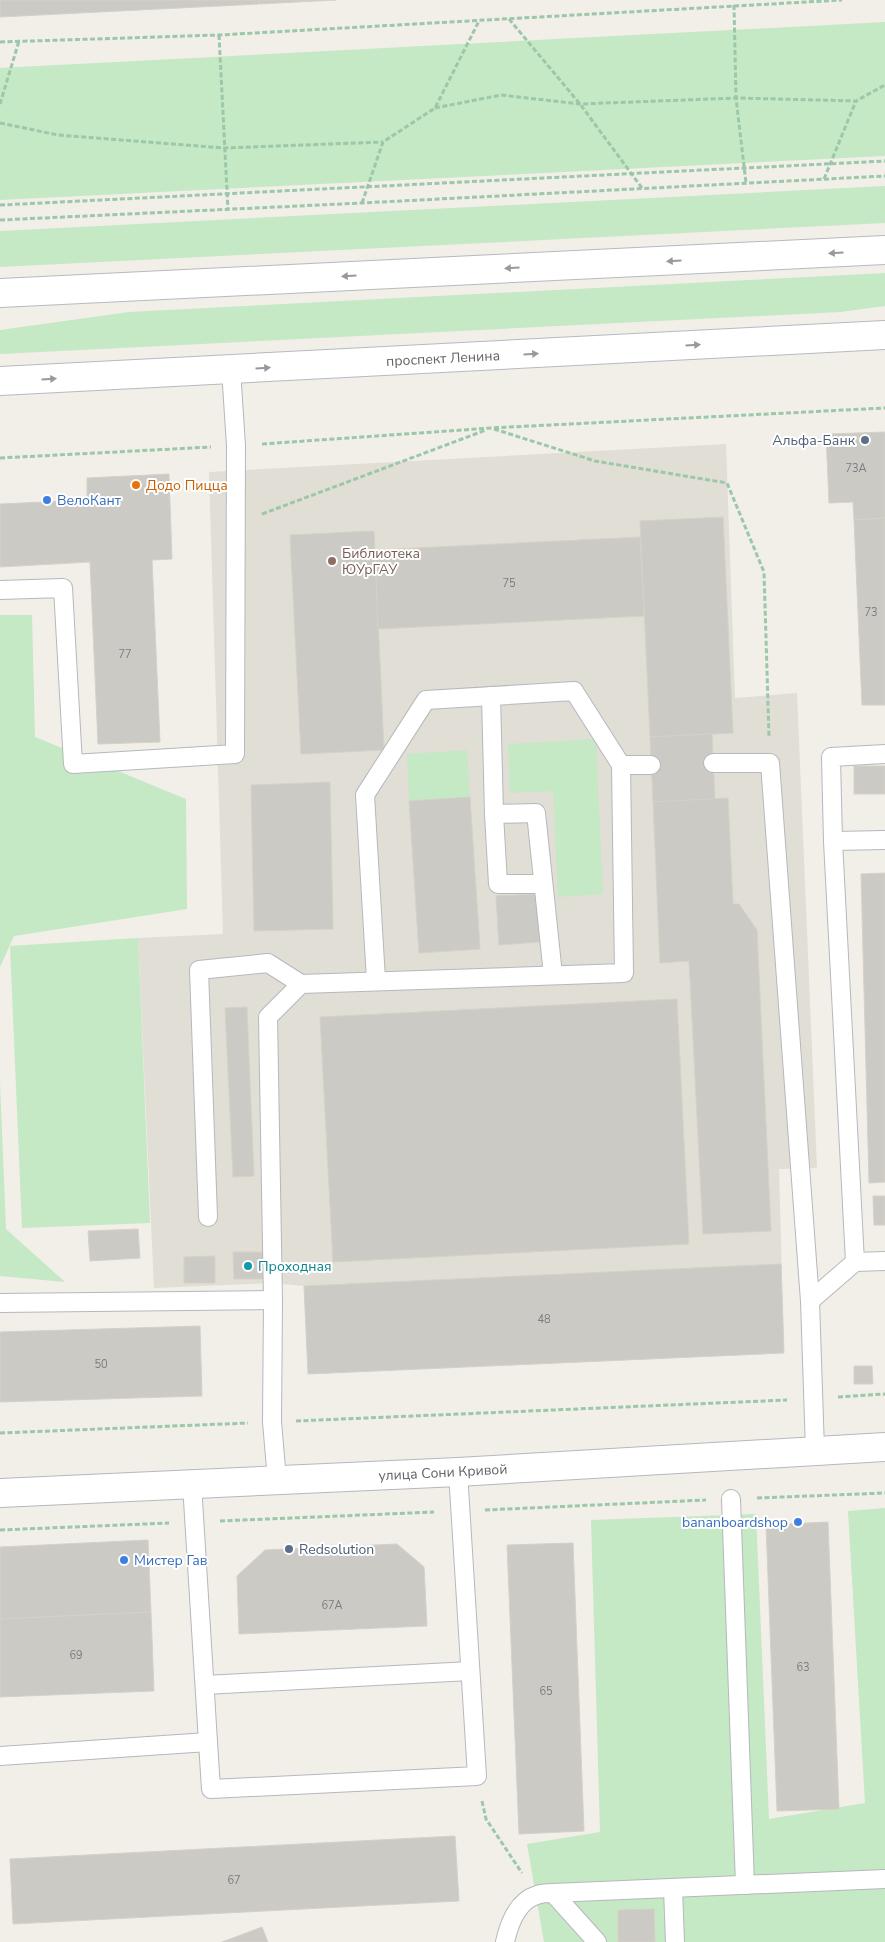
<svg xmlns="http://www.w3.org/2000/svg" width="885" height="1942" viewBox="0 0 885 1942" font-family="'Nunito Sans',sans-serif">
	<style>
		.education { fill: #e1ded6 }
		.green { fill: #c5e8c5 }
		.building { fill: #cccac5; stroke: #d6d1c6 }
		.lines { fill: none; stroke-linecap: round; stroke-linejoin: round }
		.service-casing { stroke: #b5b8bc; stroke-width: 20 }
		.tertiary-casing { stroke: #b5b8bc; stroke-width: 30 }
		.secondary-casing { stroke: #b6babf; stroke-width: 30 }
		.path { stroke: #9cc7a9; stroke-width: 3; stroke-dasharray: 5 2.5; stroke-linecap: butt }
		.service { stroke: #fff; stroke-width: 18 }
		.tertiary { stroke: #fff; stroke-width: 28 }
		.secondary { stroke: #fff; stroke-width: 28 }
		.oneway { fill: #979a9d }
		.service-dot { fill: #5c6f8a; stroke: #fff; stroke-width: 2 }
		.food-dot { fill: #e8710a; stroke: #fff; stroke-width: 2 }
		.shop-dot { fill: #3f7fe0; stroke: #fff; stroke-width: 2 }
		.education-dot { fill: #8d6e63; stroke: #fff; stroke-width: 2 }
		.culture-dot { fill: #0f9aa8; stroke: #fff; stroke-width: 2 }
		.labels { text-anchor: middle; stroke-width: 4; stroke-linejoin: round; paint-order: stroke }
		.number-label { font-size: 11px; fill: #7a7d7f }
		.street-label { font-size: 14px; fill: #5f6368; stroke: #fff }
		.service-label { font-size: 14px; fill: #4e5e75; stroke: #fff; text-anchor: end }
		.food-label { font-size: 14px; fill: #c56008; stroke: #fff; text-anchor: start }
		.shop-label { font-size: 14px; fill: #366cbe; stroke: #fff; text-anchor: start }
		.education-label { font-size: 14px; fill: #785e54; stroke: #fff; text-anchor: start }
		.culture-label { font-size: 14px; fill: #0d838f; stroke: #fff; text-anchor: start }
	</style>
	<rect width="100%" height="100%" fill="#f1efe8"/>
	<polygon class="education" points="726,444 735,698 797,693 817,1168 779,1169 784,1353 308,1374 304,1286 272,1283 154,1288 138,938 223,934 209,472"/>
	<g class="green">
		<polygon points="885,22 885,156 0,200 0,68"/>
		<polygon points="885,186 885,223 0,267 0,231"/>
		<polygon points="885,273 885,306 840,312 0,354 0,330 129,312"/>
		<polygon points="0,615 32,615 35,737 186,799 187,909 14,936 0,967"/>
		<polygon points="596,739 603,894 558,897 553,791 510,793 508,744"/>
		<polygon points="467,750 470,797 409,801 407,754"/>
		<polygon points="138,938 150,1223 22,1228 10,946"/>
		<polygon points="0,1082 6,1229 65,1282 0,1276"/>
		<polygon points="885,1508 885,1942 544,1942 527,1844 600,1832 591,1520 756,1514 769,1819 865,1803 848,1511"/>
	</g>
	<g class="building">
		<polygon points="0,0 259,0 259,4 0,17"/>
		<polygon points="259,0 336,0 259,4"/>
		<polygon points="885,432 885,518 854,520 853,502 829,503 826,434"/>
		<polygon points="169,474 172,559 152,560 160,742 98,744 90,562 0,567 0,504 87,500 87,478"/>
		<polygon points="723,517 733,733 650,737 640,521"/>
		<polygon points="885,518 885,705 862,705 854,520"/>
		<polygon points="374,531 384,750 301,754 290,535"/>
		<polygon points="640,537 644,616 378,629 375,550"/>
		<polygon points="712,734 715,799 653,802 650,737"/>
		<rect x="854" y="766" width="31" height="28"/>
		<polygon points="330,782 333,929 254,931 251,785"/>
		<polygon points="470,797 480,949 419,953 409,801"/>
		<polygon points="728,798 733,904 739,904 757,930 771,1231 703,1234 689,961 660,963 653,802"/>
		<polygon points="885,873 885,1182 869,1183 861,874"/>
		<polygon points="538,894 541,942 499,945 496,896"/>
		<polygon points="677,999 689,1244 333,1262 320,1017"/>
		<polygon points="247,1007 254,1176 233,1177 225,1008"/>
		<polygon points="873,1196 885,1196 885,1225 874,1225"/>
		<polygon points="138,1229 140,1258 90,1261 88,1231"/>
		<polygon points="233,1252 263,1252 263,1279 234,1279"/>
		<polygon points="215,1256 215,1283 184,1283 184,1257"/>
		<polygon points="781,1264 784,1353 308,1374 304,1286"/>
		<polygon points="200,1326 202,1396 0,1402 0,1332"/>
		<polygon points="854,1366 872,1366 873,1384 854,1384"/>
		<polygon points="828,1522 839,1809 777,1811 766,1525"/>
		<polygon points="148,1540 151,1612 0,1619 0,1547"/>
		<polygon points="573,1543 584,1831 519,1834 507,1545"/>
		<polygon points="397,1544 424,1567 427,1626 239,1634 237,1576 265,1550"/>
		<polygon points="151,1612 154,1691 0,1697 0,1619"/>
		<polygon points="455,1836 459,1901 13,1924 10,1859"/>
		<polygon points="654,1909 655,1942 618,1942 618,1910"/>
		<polygon points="262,1927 268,1942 222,1942"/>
	</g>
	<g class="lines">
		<g class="service-casing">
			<g id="service">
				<polyline points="0,590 63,588 73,764 235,754 236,446 231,369"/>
				<polyline points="491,696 494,814 536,813 553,975"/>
				<polyline points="713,763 770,763 810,1301 815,1450"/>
				<polyline points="494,814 498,884 543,884"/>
				<polyline points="833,841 885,840"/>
				<polyline points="376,980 365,795 426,700 574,691 621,765 651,765"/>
				<polyline points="208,1217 199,970 268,963 301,984"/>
				<polyline points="855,1262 885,1261"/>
				<polyline points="810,1301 855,1262 833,841 831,757 885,754"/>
				<polyline points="0,1303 273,1300"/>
				<polyline points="277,1480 272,1422 273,1300 268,1017 301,984 624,973 621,765"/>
				<polyline points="192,1484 208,1742"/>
				<polyline points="731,1499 745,1885"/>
				<polyline points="205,1685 470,1671"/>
				<polyline points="0,1756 208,1742 211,1789 477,1776 458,1472"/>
				<polyline points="673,1888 675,1942"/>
				<polyline points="553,1893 597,1942"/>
				<path d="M505 1942C509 1924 517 1901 537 1895 542 1893 548 1893 553 1893L885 1879"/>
			</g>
		</g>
		<g class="tertiary-casing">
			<polyline id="tertiary" points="0,1493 458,1472 885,1447"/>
		</g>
		<g class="secondary-casing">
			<g id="secondary">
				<polyline points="0,293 885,250"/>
				<polyline points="0,381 885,335"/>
			</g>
		</g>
		<g class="path">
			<polyline points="734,5 736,98 746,183"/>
			<polyline points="509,19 580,104 642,188"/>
			<polyline points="219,35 228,210"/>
			<polyline points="0,42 219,35 842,0"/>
			<polyline points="0,104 19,41"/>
			<polyline points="435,108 501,95 580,104 736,98 856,101 885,85"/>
			<polyline points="0,123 58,135 224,148 383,142"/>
			<polyline points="824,179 856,101"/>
			<polyline points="362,203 383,142 435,108 479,21"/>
			<polyline points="0,205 885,161"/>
			<polyline points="0,220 362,203 885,176"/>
			<polyline points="494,429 595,461 727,483 764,572 769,737"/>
			<polyline points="262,444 491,428 885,408"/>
			<polyline points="0,458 211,447"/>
			<polyline points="262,514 486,430"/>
			<polyline points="838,1397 885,1394"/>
			<polyline points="296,1421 787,1400"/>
			<polyline points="0,1433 248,1423"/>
			<polyline points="757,1498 885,1493"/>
			<polyline points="485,1510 706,1500"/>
			<polyline points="220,1521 434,1512"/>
			<polyline points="0,1530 169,1523"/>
			<polyline points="482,1801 486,1819 522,1873"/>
		</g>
		<use href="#service" class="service"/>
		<use href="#tertiary" class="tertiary"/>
		<use href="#secondary" class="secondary"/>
	</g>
	<defs><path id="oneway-solid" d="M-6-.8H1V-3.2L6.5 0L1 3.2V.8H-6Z" transform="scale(1.25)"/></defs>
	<g class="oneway">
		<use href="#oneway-solid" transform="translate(836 253) rotate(177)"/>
		<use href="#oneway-solid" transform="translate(674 261) rotate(177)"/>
		<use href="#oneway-solid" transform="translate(512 268) rotate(177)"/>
		<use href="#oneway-solid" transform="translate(349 276) rotate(177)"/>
		<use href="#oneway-solid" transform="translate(693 345) rotate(-3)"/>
		<use href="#oneway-solid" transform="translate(531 354) rotate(-3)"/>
		<use href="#oneway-solid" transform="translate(263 368) rotate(-3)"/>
		<use href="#oneway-solid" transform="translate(49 379) rotate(-3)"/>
	</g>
	<g class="service-dot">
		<circle cx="865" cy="440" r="5"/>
		<circle cx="289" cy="1549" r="5"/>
	</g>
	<circle class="food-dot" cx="136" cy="485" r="5"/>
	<g class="shop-dot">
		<circle cx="47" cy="500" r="5"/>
		<circle cx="798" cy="1522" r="5"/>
		<circle cx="124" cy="1560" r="5"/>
	</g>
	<circle class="education-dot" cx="332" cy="561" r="5"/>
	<circle class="culture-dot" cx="248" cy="1266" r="5"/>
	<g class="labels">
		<g class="number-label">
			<text x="856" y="472">73А</text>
			<text x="509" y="587">75</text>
			<text x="871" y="616">73</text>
			<text x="125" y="658">77</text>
			<text x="544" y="1323">48</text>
			<text x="101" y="1368">50</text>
			<text x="332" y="1609">67А</text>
			<text x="76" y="1659">69</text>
			<text x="803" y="1671">63</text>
			<text x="546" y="1695">65</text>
			<text x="234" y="1884">67</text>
		</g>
		<g class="street-label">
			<text transform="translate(443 358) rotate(-3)" y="5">проспект Ленина</text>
			<text transform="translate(443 1472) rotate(-3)" y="5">улица Сони Кривой</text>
		</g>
		<g class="service-label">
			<text x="855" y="445">Альфа-Банк</text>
			<text x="299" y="1554" text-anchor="start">Redsolution</text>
		</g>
		<g class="food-label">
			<text x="146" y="490">Додо Пицца</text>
		</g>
		<g class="shop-label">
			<text x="57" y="505">ВелоКант</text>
			<text x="788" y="1527" text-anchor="end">bananboardshop</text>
			<text x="134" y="1565">Мистер Гав</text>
		</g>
		<g class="education-label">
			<text x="342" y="558">Библиотека<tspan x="342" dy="16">ЮУрГАУ</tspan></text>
		</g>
		<g class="culture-label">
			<text x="258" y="1271">Проходная</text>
		</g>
	</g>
</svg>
